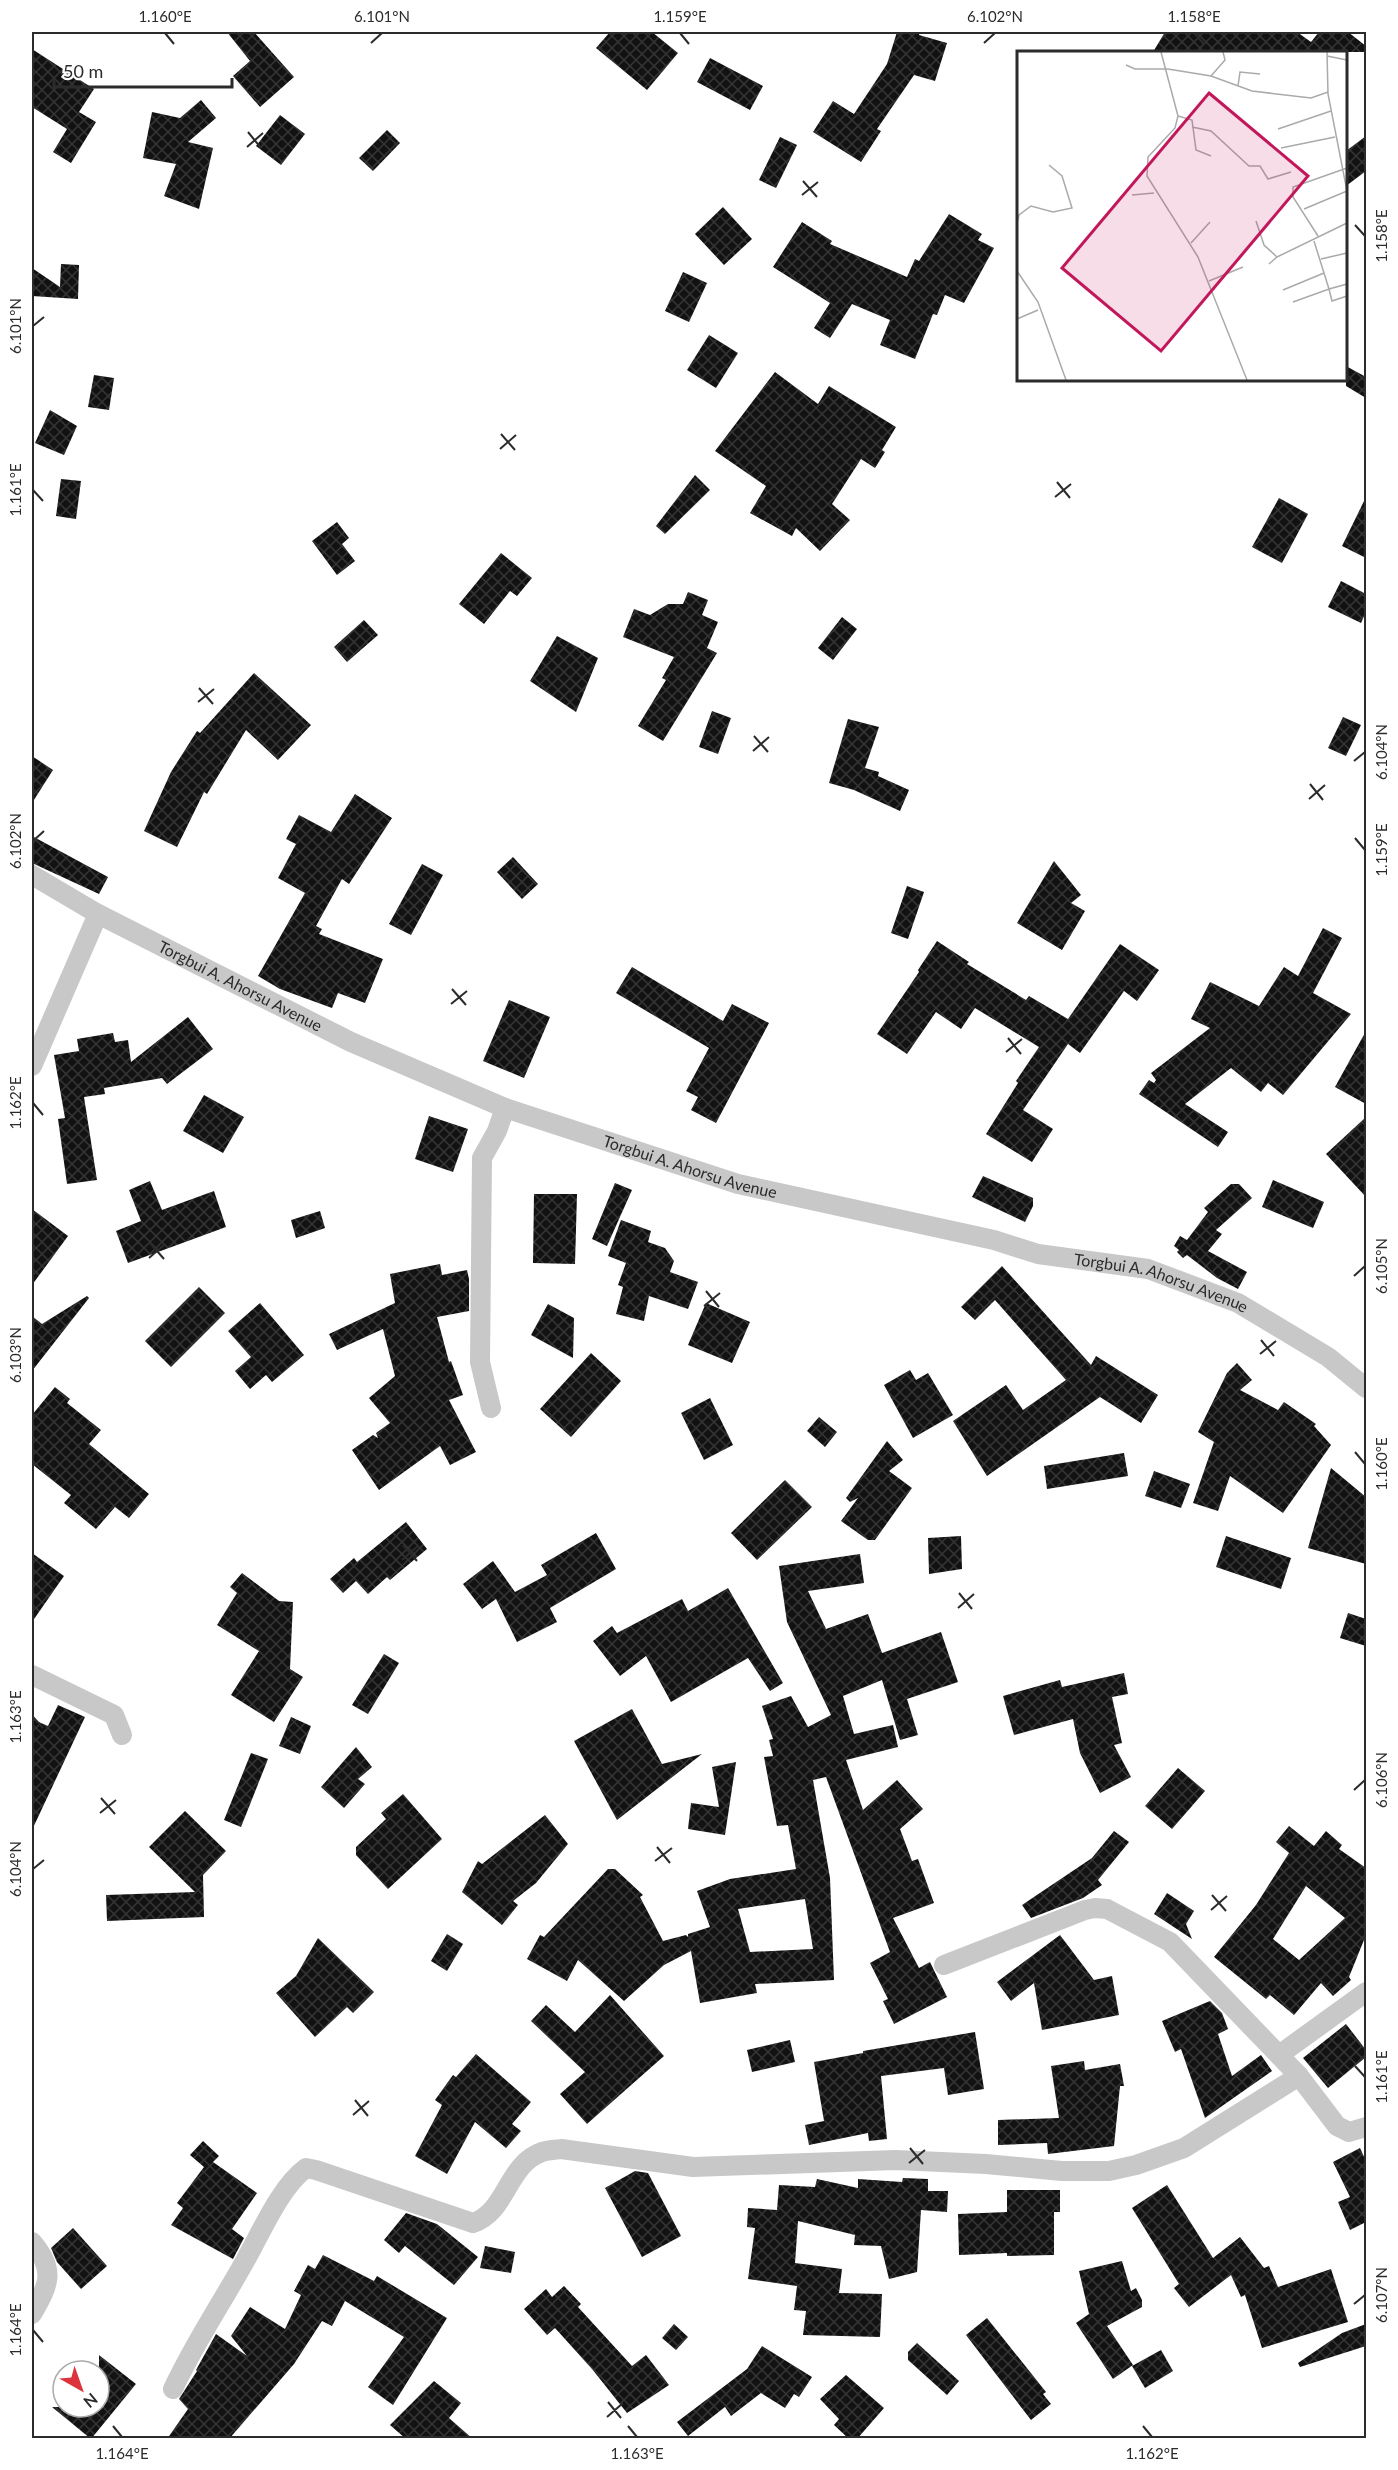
<svg xmlns="http://www.w3.org/2000/svg" width="1398" height="2470" viewBox="0 0 1398 2470" font-family="Lato,sans-serif">
	<style>
		.building { fill: url(#building-cross-hatch); fill-rule: evenodd }
		.lines { fill: none; stroke-linecap: round; stroke-linejoin: round }
		.street { stroke: #c8c8c8; stroke-width: 20 }
		.ticks { fill: none; stroke: #2b2b2b; stroke-width: 2 }
		.labels { text-anchor: middle; stroke-width: 6; stroke-linejoin: round; paint-order: stroke }
		.street-label { font-size: 16px; fill: #2b2b2b; stroke: #fff }
		.inset-road { fill: none; stroke: #aaa; stroke-width: 1.5 }
		.view { fill: #c2185b; fill-opacity: 0.15; stroke: #c2185b; stroke-width: 3 }
		.inset-edge { fill: none; stroke: #2b2b2b; stroke-width: 3 }
		.neatline { fill: none; stroke: #2b2b2b; stroke-width: 2 }
		.ticks-label { font-size: 15px; text-anchor: middle; fill: #2b2b2b }
	</style>
	<defs>
		<pattern id="building-cross-hatch" width="8" height="8" patternUnits="userSpaceOnUse" patternTransform="scale(1.5)"><rect width="8" height="8" fill="#121212"/><path d="M0 0l8 8M0 8l8-8" fill="none" stroke="#353535"/></pattern>
	</defs>
	<rect width="100%" height="100%" fill="#fff"/>
	<g class="building">
		<polygon points="227,32 254,32 294,77 260,107 233,76 250,61"/>
		<polygon points="610,32 652,32 678,53 647,90 596,48"/>
		<polygon points="897,32 920,32 919,35 947,43 935,81 914,75 877,129 881,131 861,162 813,132 833,101 854,114 887,64"/>
		<polygon points="1165,32 1297,32 1311,42 1319,32 1348,32 1366,46 1366,52 1153,52"/>
		<polygon points="32,49 94,89 79,112 96,122 71,163 53,152 67,129 32,107"/>
		<polygon points="710,58 763,86 750,110 697,82"/>
		<polygon points="201,100 216,118 188,142 213,148 199,209 164,196 176,164 143,158 152,112 180,118"/>
		<polygon points="280,115 305,134 281,165 256,146"/>
		<polygon points="387,130 400,143 373,171 359,158"/>
		<polygon points="1366,136 1366,171 1346,186 1346,151"/>
		<polygon points="780,137 797,145 776,188 759,180"/>
		<polygon points="723,207 752,239 724,265 695,234"/>
		<polygon points="949,214 982,234 978,240 994,248 964,303 945,295 937,315 933,314 915,359 880,345 890,320 852,304 830,338 814,328 830,303 773,267 802,222 832,241 830,244 907,277 915,259 919,261"/>
		<polygon points="61,264 79,265 78,299 32,296 32,268 60,287"/>
		<polygon points="683,272 707,283 689,322 665,311"/>
		<polygon points="709,335 738,353 716,388 687,370"/>
		<polygon points="1346,366 1366,377 1366,398 1346,386"/>
		<polygon points="775,372 818,404 829,386 896,427 882,450 885,452 875,468 861,459 832,504 850,520 820,551 796,528 792,536 750,513 766,486 715,451"/>
		<polygon points="94,375 114,378 109,410 88,407"/>
		<polygon points="50,410 77,426 64,455 35,443"/>
		<polygon points="695,475 710,490 665,534 656,526"/>
		<polygon points="61,479 81,481 76,519 56,516"/>
		<polygon points="1366,497 1366,558 1342,546"/>
		<polygon points="1279,498 1308,514 1282,563 1252,547"/>
		<polygon points="337,522 349,538 342,544 355,561 337,575 312,541"/>
		<polygon points="501,553 532,578 517,596 510,591 484,624 459,604"/>
		<polygon points="1341,581 1366,594 1366,612 1361,623 1328,607"/>
		<polygon points="688,592 708,600 702,615 718,622 707,648 717,653 663,741 638,726 666,680 662,678 674,657 623,637 634,609 650,615 668,604 683,604"/>
		<polygon points="842,617 857,629 833,660 818,648"/>
		<polygon points="364,620 378,635 347,662 334,647"/>
		<polygon points="557,636 598,658 576,712 530,681"/>
		<polygon points="254,673 311,725 278,760 246,730 207,794 204,792 177,847 144,831 171,772 197,731 200,733"/>
		<polygon points="712,711 731,718 718,754 699,747"/>
		<polygon points="1343,717 1361,725 1346,756 1328,748"/>
		<polygon points="848,719 879,727 865,768 879,772 878,776 909,790 900,811 854,790 829,783"/>
		<polygon points="32,756 53,770 32,803"/>
		<polygon points="355,794 392,818 349,884 342,879 316,926 322,929 319,934 383,959 365,1003 338,993 332,1008 280,989 258,976 305,893 278,878 296,844 286,839 299,815 331,832"/>
		<polygon points="32,836 108,877 99,894 32,863"/>
		<polygon points="513,857 538,884 522,899 497,872"/>
		<polygon points="1054,861 1081,895 1071,903 1085,911 1062,950 1017,923"/>
		<polygon points="422,864 443,875 411,935 389,924"/>
		<polygon points="907,886 924,892 908,939 891,933"/>
		<polygon points="1323,928 1342,938 1313,993 1351,1014 1283,1095 1268,1083 1261,1092 1231,1068 1185,1104 1228,1132 1218,1147 1139,1094 1149,1080 1154,1083 1156,1080 1151,1073 1210,1028 1191,1019 1210,982 1259,1006 1284,967 1298,976"/>
		<polygon points="937,941 969,962 967,964 1026,1000 1029,996 1068,1019 1120,944 1159,970 1137,1001 1124,991 1080,1053 1068,1044 1023,1110 1053,1129 1032,1162 986,1134 1018,1083 1016,1081 1039,1047 975,1008 961,1029 936,1012 907,1054 877,1034 919,972 918,970"/>
		<polygon points="632,967 723,1021 732,1004 769,1023 716,1123 691,1110 698,1097 686,1091 709,1048 616,993"/>
		<polygon points="509,1000 550,1017 524,1078 483,1061"/>
		<polygon points="188,1017 213,1049 167,1084 162,1078 104,1088 105,1094 84,1097 97,1180 67,1184 58,1119 65,1118 54,1055 79,1051 77,1039 113,1033 115,1042 128,1040 131,1062"/>
		<polygon points="1366,1031 1366,1104 1335,1087"/>
		<polygon points="204,1095 244,1117 223,1153 183,1131"/>
		<polygon points="429,1116 468,1129 453,1172 415,1159"/>
		<polygon points="1366,1117 1366,1197 1326,1154"/>
		<polygon points="983,1176 1033,1198 1033,1206 1025,1222 972,1197"/>
		<polygon points="1273,1180 1324,1202 1313,1228 1262,1207"/>
		<polygon points="150,1181 162,1210 214,1191 226,1227 128,1263 116,1231 141,1221 129,1190"/>
		<polygon points="615,1183 632,1190 607,1246 592,1239"/>
		<polygon points="1231,1184 1239,1184 1252,1198 1216,1230 1222,1234 1208,1251 1247,1272 1238,1289 1217,1278 1187,1255 1183,1258 1177,1252 1179,1250 1174,1246 1180,1236 1187,1240 1208,1212 1204,1208"/>
		<polygon points="534,1194 577,1194 575,1264 533,1263"/>
		<polygon points="32,1209 68,1236 32,1285"/>
		<polygon points="320,1211 325,1228 296,1238 291,1220"/>
		<polygon points="621,1220 651,1231 648,1242 665,1248 674,1261 670,1272 698,1282 688,1309 649,1296 644,1321 616,1314 623,1287 618,1285 626,1263 608,1256"/>
		<polygon points="440,1264 442,1275 467,1270 469,1279 469,1311 437,1317 449,1362 451,1361 463,1395 449,1400 476,1452 450,1465 440,1446 379,1490 352,1450 373,1435 378,1438 376,1433 390,1423 369,1398 395,1376 383,1329 337,1350 329,1334 395,1303 390,1274"/>
		<polygon points="1002,1266 1091,1365 1096,1356 1158,1395 1141,1423 1100,1397 987,1476 953,1421 1006,1385 1023,1410 1066,1380 995,1300 975,1320 961,1307"/>
		<polygon points="199,1287 225,1313 171,1367 145,1341"/>
		<polygon points="87,1296 89,1298 32,1371 32,1316 42,1324"/>
		<polygon points="260,1303 304,1355 272,1382 266,1375 250,1389 235,1371 251,1357 228,1331"/>
		<polygon points="706,1303 750,1322 732,1363 688,1345"/>
		<polygon points="548,1304 574,1318 573,1358 531,1335"/>
		<polygon points="591,1353 621,1381 571,1437 540,1409"/>
		<polygon points="1237,1363 1252,1380 1240,1390 1278,1410 1284,1402 1316,1424 1314,1426 1331,1445 1283,1513 1230,1476 1218,1511 1193,1503 1214,1442 1198,1432 1227,1373"/>
		<polygon points="910,1370 916,1380 928,1373 953,1415 913,1438 884,1385"/>
		<polygon points="55,1387 70,1399 67,1403 101,1430 89,1444 149,1494 129,1518 115,1507 96,1529 64,1503 71,1495 32,1464 32,1415"/>
		<polygon points="710,1398 733,1445 704,1460 681,1413"/>
		<polygon points="819,1417 837,1432 825,1447 807,1431"/>
		<polygon points="887,1441 903,1460 889,1471 912,1488 875,1540 868,1540 841,1521 858,1498 850,1502 846,1498"/>
		<polygon points="1124,1453 1128,1476 1047,1489 1044,1466"/>
		<polygon points="1331,1468 1366,1497 1366,1564 1308,1548"/>
		<polygon points="1154,1471 1190,1484 1181,1508 1145,1496"/>
		<polygon points="785,1480 812,1507 757,1560 731,1533"/>
		<polygon points="406,1522 427,1549 390,1580 387,1577 368,1594 356,1581 343,1593 330,1579 354,1558 357,1562"/>
		<polygon points="596,1533 616,1569 550,1608 557,1622 517,1642 496,1599 482,1609 463,1584 493,1561 515,1592 547,1575 541,1565"/>
		<polygon points="961,1536 962,1569 929,1574 928,1538"/>
		<polygon points="1226,1536 1291,1558 1281,1589 1216,1567"/>
		<polygon points="32,1553 64,1576 32,1622"/>
		<path d="M860 1554 864 1583 808 1591 826 1629 868 1614 882 1653 941 1632 958 1682 907 1699 918 1735 900 1740 882 1680 843 1696 854 1734 893 1725 898 1747 846 1760 863 1810 897 1780 923 1809 900 1829 912 1861 918 1859 934 1903 893 1918 919 1968 930 1962 947 1997 894 2024 883 2001 888 1999 870 1963 890 1952 826 1777 813 1780 830 1878 834 1980 755 1984 757 1993 700 2003 691 1951 664 1965 624 2001 578 1960 567 1981 527 1959 540 1935 544 1937 608 1869H615L643 1895 640 1897 663 1941 686 1935 688 1937V1934L710 1927 697 1891 730 1879 796 1869 788 1825 777 1826 764 1757 773 1756 769 1740 773 1739 762 1706 791 1696 808 1727 831 1715 787 1622 779 1566ZM805 1899 813 1949 750 1952 738 1909Z"/>
		<polygon points="242,1573 279,1601 293,1602 290,1669 303,1677 274,1722 231,1695 259,1651 217,1625 237,1593 230,1587"/>
		<polygon points="728,1588 783,1683 770,1691 748,1658 671,1702 646,1656 620,1676 593,1641 612,1626 617,1633 682,1599 688,1611"/>
		<polygon points="1348,1613 1366,1619 1366,1646 1340,1638"/>
		<polygon points="384,1654 399,1663 368,1714 352,1705"/>
		<polygon points="1124,1673 1128,1694 1112,1697 1122,1743 1114,1745 1131,1777 1100,1793 1080,1753 1073,1719 1014,1735 1003,1696 1060,1680 1062,1687"/>
		<polygon points="58,1705 85,1717 32,1830 32,1719 48,1726"/>
		<polygon points="632,1709 662,1764 702,1754 617,1820 574,1741"/>
		<polygon points="291,1717 311,1726 300,1754 279,1746"/>
		<polygon points="356,1747 372,1767 358,1779 365,1784 344,1808 321,1787"/>
		<polygon points="251,1753 268,1759 241,1827 224,1820"/>
		<polygon points="736,1762 725,1835 688,1829 691,1803 719,1807 712,1767"/>
		<polygon points="1178,1768 1205,1791 1172,1829 1145,1806"/>
		<polygon points="403,1794 442,1839 388,1889 356,1855 356,1847 386,1819 381,1813"/>
		<polygon points="185,1811 226,1851 203,1875 204,1917 107,1921 106,1895 195,1892 149,1847"/>
		<polygon points="545,1815 568,1844 536,1883 513,1901 518,1905 502,1925 462,1892 478,1861 482,1864"/>
		<path d="M1289 1826 1314 1846 1326 1831 1342 1845 1339 1849 1366 1868V1935L1349 1977 1351 1980 1333 1996 1321 1983 1294 2015 1270 1995 1266 1999 1214 1957 1256 1905 1289 1853 1276 1842ZM1306 1886 1345 1918 1299 1960 1273 1939Z"/>
		<polygon points="1114,1831 1129,1842 1098,1880 1102,1885 1083,1898 1031,1918 1022,1905 1092,1858"/>
		<polygon points="1167,1893 1194,1911 1186,1924 1192,1939 1154,1914"/>
		<polygon points="447,1934 463,1944 447,1971 431,1961"/>
		<polygon points="1060,1935 1094,1980 1112,1976 1119,2015 1042,2030 1034,1983 1011,2001 997,1982"/>
		<polygon points="318,1938 374,1992 353,2013 347,2007 315,2037 276,1993 296,1976"/>
		<polygon points="610,1995 664,2056 587,2124 560,2094 585,2072 531,2021 546,2005 575,2032"/>
		<polygon points="1210,2001 1222,2013 1228,2029 1218,2034 1232,2076 1261,2055 1272,2071 1205,2118 1181,2049 1175,2052 1162,2021"/>
		<polygon points="1346,2024 1366,2050 1366,2057 1328,2088 1303,2058"/>
		<polygon points="975,2032 984,2089 948,2095 944,2068 881,2076 887,2139 869,2141 868,2133 809,2145 805,2125 824,2121 814,2062 863,2053 863,2051"/>
		<polygon points="790,2040 795,2062 752,2072 747,2050"/>
		<polygon points="476,2054 531,2102 512,2124 521,2131 506,2148 475,2122 447,2174 415,2156 442,2105 435,2100 453,2075 456,2077"/>
		<polygon points="1084,2061 1085,2070 1120,2064 1124,2086 1120,2086 1114,2146 1048,2154 1047,2143 998,2145 998,2120 1059,2118 1051,2066"/>
		<polygon points="203,2141 219,2156 213,2162 257,2193 232,2229 244,2238 233,2259 171,2225 183,2208 177,2203 204,2167 190,2155"/>
		<polygon points="1360,2148 1366,2161 1366,2228 1364,2223 1350,2230 1338,2202 1350,2197 1333,2162"/>
		<polygon points="635,2171 648,2173 681,2236 642,2257 605,2188"/>
		<polygon points="903,2178 928,2179 928,2191 948,2191 947,2212 921,2210 917,2272 889,2279 881,2246 854,2245 855,2235 798,2221 795,2263 842,2269 839,2293 882,2294 880,2337 803,2335 806,2311 794,2310 797,2286 748,2279 755,2228 747,2227 748,2208 777,2210 779,2185 815,2187 817,2179 858,2188 858,2179 902,2182"/>
		<polygon points="1167,2185 1213,2258 1240,2237 1264,2268 1269,2266 1278,2287 1331,2269 1348,2322 1262,2348 1245,2295 1241,2297 1231,2275 1189,2307 1174,2288 1179,2284 1132,2208"/>
		<polygon points="1007,2190 1060,2190 1060,2212 1054,2212 1054,2255 1007,2256 1007,2253 959,2255 958,2214 1007,2212"/>
		<polygon points="406,2213 437,2224 478,2257 454,2285 405,2246 399,2253 384,2240"/>
		<polygon points="73,2228 107,2266 81,2289 57,2262 51,2248"/>
		<polygon points="485,2246 515,2252 511,2273 480,2268"/>
		<polygon points="323,2255 374,2281 377,2276 447,2318 393,2405 368,2387 404,2337 345,2301 332,2326 322,2321 294,2364 229,2439 167,2439 188,2409 179,2399 197,2371 196,2370 216,2334 247,2356 231,2336 250,2307 285,2329 301,2295 294,2291 308,2265 315,2269"/>
		<polygon points="1122,2261 1131,2291 1136,2288 1142,2300 1142,2307 1107,2326 1133,2365 1113,2379 1076,2323 1089,2314 1079,2271"/>
		<polygon points="564,2286 581,2304 578,2307 632,2366 646,2355 669,2385 627,2413 592,2369 555,2328 547,2335 524,2309 546,2289 552,2297"/>
		<polygon points="987,2318 1046,2392 1043,2394 1051,2404 1031,2420 966,2335"/>
		<polygon points="674,2324 688,2337 676,2350 662,2338"/>
		<polygon points="1366,2324 1366,2346 1300,2367 1298,2363 1342,2333"/>
		<polygon points="917,2343 959,2381 947,2395 908,2360 908,2352"/>
		<polygon points="762,2346 812,2377 799,2397 794,2394 785,2408 761,2393 731,2416 725,2407 688,2436 677,2422 747,2369"/>
		<polygon points="1161,2350 1173,2371 1145,2388 1132,2366"/>
		<polygon points="99,2355 136,2384 91,2439 52,2407 99,2407"/>
		<polygon points="846,2375 884,2408 857,2439 849,2439 834,2425 839,2419 820,2399"/>
		<polygon points="434,2381 461,2403 449,2418 473,2439 406,2439 390,2425"/>
	</g>
	<g class="lines">
		<g class="street">
			<path id="s1" d="M32 875 98 914 351 1042 505 1108 738 1184 994 1240 1038 1254 1148 1269 1238 1303 1328 1357 1366 1388"/>
			<polyline points="32,1066 98,914"/>
			<polyline points="491,1408 480,1362 482,1158 497,1131 505,1108"/>
			<polyline points="32,1675 114,1715 122,1735"/>
			<polyline points="944,1965 1085,1910 1095,1908 1107,1909 1170,1942 1299,2076 1337,2126 1349,2132 1366,2127"/>
			<polyline points="1279,2055 1366,1992"/>
			<path d="M32 2242C56 2270 49 2285 32 2314"/>
			<path d="M173 2389C194 2344 221 2304 245 2261 261 2233 280 2187 306 2168L316 2170 473 2223C507 2212 507 2164 542 2152 548 2150 555 2150 561 2149L693 2167 896 2160 986 2164 1062 2171H1109L1136 2165 1184 2148 1299 2076"/>
		</g>
	</g>
	<path class="ticks" d="M165 33 174 44M680 33 689 44M1194 33 1204 44M371 43 382 33M984 43 995 33M248 132 261 148M247 147 263 133M803 181 817 197M802 195 818 182M1355 225 1365 236M33 326 44 317M501 434 515 450M500 449 516 435M1057 482 1070 498M33 490 43 501M1055 497 1071 484M199 688 213 704M198 702 214 689M754 736 768 752M753 751 769 737M1354 761 1365 752M1310 784 1323 800M1309 799 1325 785M1355 838 1365 850M33 841 44 831M452 989 466 1005M451 1004 467 991M1008 1038 1021 1054M1006 1052 1022 1039M33 1103 43 1115M150 1243 164 1259M149 1258 165 1244M1354 1276 1365 1266M706 1291 719 1307M704 1306 720 1293M1261 1340 1274 1356M1260 1354 1276 1341M33 1355 44 1345M1355 1452 1365 1464M403 1545 417 1561M402 1560 418 1546M959 1593 972 1609M958 1608 974 1594M33 1717 43 1728M1354 1790 1365 1780M101 1798 115 1814M100 1813 116 1800M657 1847 670 1863M655 1861 672 1848M33 1869 44 1860M1212 1895 1226 1911M1211 1910 1227 1896M1355 2066 1365 2077M355 2100 368 2116M353 2115 369 2101M910 2148 923 2164M909 2163 925 2150M1354 2304 1365 2295M33 2330 43 2342M608 2402 621 2418M607 2417 623 2403M113 2426 122 2437M628 2426 637 2437M1143 2426 1152 2437"/>
	<g class="labels">
		<g class="street-label">
			<text dy="6" stroke="none"><textPath href="#s1" startOffset="236">Torgbui A. Ahorsu Avenue</textPath></text>
			<text dy="6" stroke="none"><textPath href="#s1" startOffset="722">Torgbui A. Ahorsu Avenue</textPath></text>
			<text dy="6" stroke="none"><textPath href="#s1" startOffset="1208">Torgbui A. Ahorsu Avenue</textPath></text>
		</g>
	</g>
	<g transform="translate(1017 51)">
		<rect width="330" height="330" fill="#fff"/>
		<path class="inset-road" d="M144 1 161 65 158 77 131 106 130 125 181 206 230 329M310 5 330 9M109 14 118 18H151L194 25 235 40 294 47 311 41M194 25 208 9 206 1M221 35 223 21 243 23M161 65 175 69 179 99 194 105M175 76 194 80 232 115H243L251 128 274 121M261 78 314 60M264 97 318 86M115 144 137 142M287 158 330 140 311 43 310 1M239 170 247 194 260 206M0 172 2 164 14 155 36 161 55 157 45 125 32 114M301 185 276 146V136L330 117M297 190 312 238 330 233M174 192 193 171M304 208 330 202M252 213 260 206 330 172M0 220 21 251 49 329M192 230 226 216M266 239 307 222M276 251 312 238 315 250 330 245M0 268 21 259"/>
		<path class="view" d="M192 42 291 125 144 300 45 217Z"/>
		<rect width="330" height="330" class="inset-edge"/>
	</g>
	<rect width="1398" height="2470" fill="none" stroke="#ffffff" stroke-width="66"/>
	<g transform="translate(81 2389) rotate(140)"><circle r="28" fill="#ffffff" stroke="#aaaaaa" stroke-width="1.5"/>
	<path d="M0-4.5L10 22L0 15L-10 22Z" fill="#dd333c"/>
	<text y="-9" font-size="16" font-weight="bold" text-anchor="middle" fill="#2b2b2b">N</text>
	</g>
	<path d="M54 78v9h178v-9" fill="none" stroke="#2b2b2b" stroke-width="3"/>
	<text x="63" y="78" font-size="18" fill="#2b2b2b" stroke="#ffffff" stroke-width="4.5" paint-order="stroke">50 m</text>
	<rect x="33" y="33" width="1332" height="2404" class="neatline"/>
	<g class="ticks-label">
		<text x="165" y="22">1.160°E</text>
		<text x="382" y="22">6.101°N</text>
		<text x="680" y="22">1.159°E</text>
		<text x="995" y="22">6.102°N</text>
		<text x="1194" y="22">1.158°E</text>
		<text transform="translate(1382 236) rotate(-90)" y="5">1.158°E</text>
		<text transform="translate(16 326) rotate(-90)" y="5">6.101°N</text>
		<text transform="translate(16 490) rotate(-90)" y="5">1.161°E</text>
		<text transform="translate(1382 752) rotate(-90)" y="5">6.104°N</text>
		<text transform="translate(16 841) rotate(-90)" y="5">6.102°N</text>
		<text transform="translate(1382 850) rotate(-90)" y="5">1.159°E</text>
		<text transform="translate(16 1103) rotate(-90)" y="5">1.162°E</text>
		<text transform="translate(1382 1266) rotate(-90)" y="5">6.105°N</text>
		<text transform="translate(16 1355) rotate(-90)" y="5">6.103°N</text>
		<text transform="translate(1382 1464) rotate(-90)" y="5">1.160°E</text>
		<text transform="translate(16 1717) rotate(-90)" y="5">1.163°E</text>
		<text transform="translate(1382 1780) rotate(-90)" y="5">6.106°N</text>
		<text transform="translate(16 1869) rotate(-90)" y="5">6.104°N</text>
		<text transform="translate(1382 2077) rotate(-90)" y="5">1.161°E</text>
		<text transform="translate(1382 2295) rotate(-90)" y="5">6.107°N</text>
		<text transform="translate(16 2330) rotate(-90)" y="5">1.164°E</text>
		<text x="122" y="2459">1.164°E</text>
		<text x="637" y="2459">1.163°E</text>
		<text x="1152" y="2459">1.162°E</text>
	</g>
</svg>
